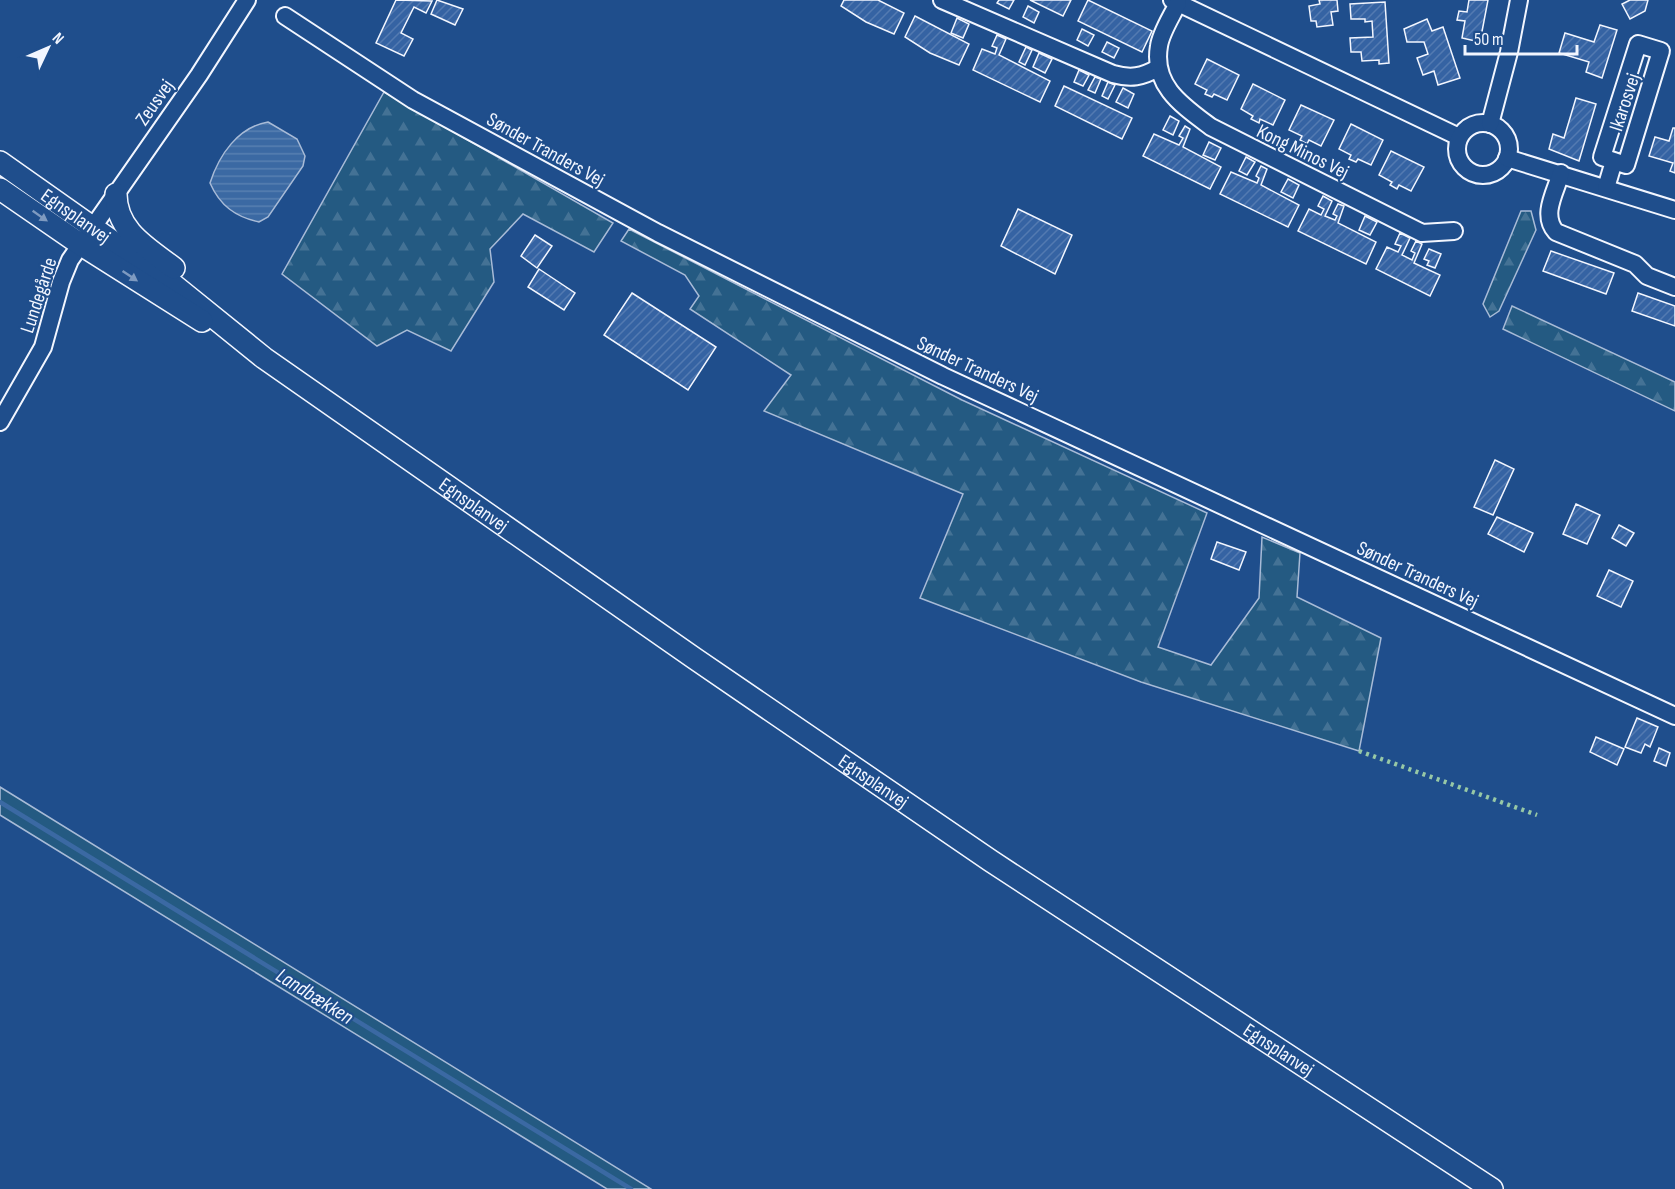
<svg xmlns="http://www.w3.org/2000/svg" width="1675" height="1189" viewBox="0 0 1675 1189" font-family="'Sofia Sans Condensed',sans-serif">
	<style>
		.green { fill: #245a82; stroke: #a8bbd7; stroke-width: 1.5 }
		.forest { fill: url(#forest-firs); stroke: #a8bbd7; stroke-width: 1.5 }
		.water { fill: url(#water-rules); stroke: #a8bbd7; stroke-width: 1.5 }
		.lines { fill: none; stroke-linecap: round; stroke-linejoin: round }
		.stream { stroke: #3b69a3; stroke-width: 4.5 }
		.building { fill: url(#building-hatch); stroke: #f2f6ff; stroke-width: 1.5 }
		.minor-casing { stroke: #f2f6ff; stroke-width: 20 }
		.major-casing { stroke: #f2f6ff; stroke-width: 24 }
		.minor { stroke: #1f4e8c; stroke-width: 16 }
		.major { stroke: #1f4e8c; stroke-width: 21 }
		.hedge { stroke: #97c8a6; stroke-width: 4.5; stroke-dasharray: 3 4.5; stroke-linecap: butt }
		.oneway { fill: #7e9ac0 }
		.labels { text-anchor: middle; stroke-width: 4.5; stroke-linejoin: round; paint-order: stroke }
		.street-label { font-size: 20px; fill: #f2f6ff; stroke: #1f4e8c }
		.water-label { font-size: 21px; font-style: italic; fill: #f2f6ff; stroke: #1f4e8c }
	</style>
	<defs>
		<pattern id="forest-firs" width="22" height="20" patternUnits="userSpaceOnUse" patternTransform="scale(1.5)"><rect width="22" height="20" fill="#245a82"/><path d="M5 1l3.5 6h-7zM16 11l3.5 6h-7z" fill="#447295"/></pattern>
		<pattern id="water-rules" width="6" height="5" patternUnits="userSpaceOnUse" patternTransform="scale(1.5)"><rect width="6" height="5" fill="#3b69a3"/><path d="M0 2.5h6" fill="none" stroke="#587fb1"/></pattern>
		<pattern id="building-hatch" width="6" height="6" patternUnits="userSpaceOnUse" patternTransform="scale(1.5)"><rect width="6" height="6" fill="#3563a3"/><path d="M-1 1l2-2M0 6l6-6M5 7l2-2" fill="none" stroke="#537ab1"/></pattern>
	</defs>
	<rect width="100%" height="100%" fill="#1f4e8c"/>
	<polygon class="green" points="0,787 651,1189 607,1189 0,815"/>
	<g class="forest">
		<polygon points="384,92 613,223 594,252 523,214 490,249 494,282 451,351 407,330 377,346 282,274"/>
		<polygon points="1521,211 1531,211 1536,230 1499,311 1490,317 1483,304"/>
		<polygon points="629,229 962,400 1207,513 1158,647 1211,665 1259,598 1262,537 1300,553 1297,597 1381,638 1359,751 1141,682 920,598 963,494 764,411 791,375 690,309 699,296 685,275 621,241"/>
		<polygon points="1512,306 1675,382 1675,411 1503,329"/>
	</g>
	<path class="water" d="M268 122 297 139 305 156 303 166 268 217 259 222C236 217 220 206 210 183 219 155 238 127 268 122Z"/>
	<g class="lines">
		<polyline class="stream" points="0,802 631,1189"/>
	</g>
	<g class="building">
		<polygon points="396,0 432,1 426,13 414,7 401,33 413,39 404,56 376,43"/>
		<polygon points="437,0 463,9 455,25 431,14"/>
		<polygon points="844,0 878,0 904,13 894,34 866,22 841,6"/>
		<polygon points="999,0 1014,0 1009,9 997,3"/>
		<polygon points="1030,0 1071,0 1063,16"/>
		<polygon points="1088,0 1152,31 1142,52 1078,21"/>
		<polygon points="1319,0 1337,0 1338,11 1331,12 1333,25 1317,27 1316,21 1311,21 1309,6 1320,4"/>
		<polygon points="1469,0 1488,0 1480,42 1462,38 1465,21 1457,20 1459,11 1467,12"/>
		<polygon points="1630,0 1648,0 1645,11 1630,19 1622,4"/>
		<polygon points="1385,2 1389,63 1379,64 1379,60 1362,61 1361,52 1351,52 1350,38 1373,37 1372,21 1365,22 1365,19 1351,19 1350,4"/>
		<polygon points="1028,6 1039,12 1034,23 1023,17"/>
		<polygon points="915,16 969,44 959,65 930,53 905,37"/>
		<polygon points="957,18 969,24 963,38 951,33"/>
		<polygon points="1427,19 1432,31 1443,27 1460,78 1438,85 1434,71 1423,75 1417,58 1428,54 1424,42 1407,42 1404,29"/>
		<polygon points="1600,25 1617,30 1602,78 1586,72 1589,62 1559,53 1565,33 1594,42"/>
		<polygon points="1082,29 1094,35 1088,46 1077,40"/>
		<polygon points="997,35 1006,39 999,55 1050,81 1040,102 973,70 982,49 995,54 997,48 992,46"/>
		<polygon points="1107,42 1119,48 1114,58 1102,52"/>
		<polygon points="1026,47 1032,50 1025,65 1019,62"/>
		<polygon points="1039,53 1052,59 1045,73 1033,67"/>
		<polygon points="1207,59 1239,75 1227,100 1214,94 1212,97 1205,94 1207,90 1195,84"/>
		<polygon points="1079,70 1089,75 1083,86 1074,82"/>
		<polygon points="1095,77 1101,79 1095,93 1088,90"/>
		<polygon points="1108,82 1115,85 1108,99 1102,96"/>
		<polygon points="1253,84 1285,100 1273,125 1260,119 1259,123 1251,119 1253,116 1241,109"/>
		<polygon points="1064,86 1132,118 1122,139 1055,106"/>
		<polygon points="1123,88 1134,94 1128,108 1116,102"/>
		<polygon points="1576,98 1596,104 1579,161 1549,149 1553,134 1564,138"/>
		<polygon points="1301,105 1334,120 1321,146 1309,140 1307,144 1300,140 1302,136 1289,130"/>
		<polygon points="1170,116 1179,121 1173,135 1163,130"/>
		<polygon points="1351,124 1383,140 1371,165 1358,159 1356,162 1349,159 1351,155 1339,149"/>
		<polygon points="1185,126 1190,129 1183,147 1221,167 1210,189 1143,156 1154,134 1179,145 1183,138 1179,136"/>
		<polygon points="1673,128 1675,128 1675,173 1670,171 1673,163 1649,156 1655,137 1669,141"/>
		<polygon points="1209,142 1221,148 1215,160 1203,155"/>
		<polygon points="1391,151 1424,167 1411,191 1399,185 1397,189 1390,185 1392,182 1379,175"/>
		<polygon points="1246,157 1255,162 1247,175 1239,171"/>
		<polygon points="1261,166 1267,169 1261,185 1299,205 1288,227 1220,194 1231,172 1257,183 1259,178 1256,176"/>
		<polygon points="1288,179 1299,185 1293,198 1281,192"/>
		<polygon points="1323,196 1332,201 1325,216 1335,220 1337,216 1333,214 1338,204 1344,206 1338,223 1376,242 1366,264 1298,231 1309,209 1321,215 1324,209 1318,206"/>
		<polygon points="1018,209 1072,235 1055,274 1001,246"/>
		<polygon points="1365,216 1377,222 1370,235 1359,230"/>
		<polygon points="1400,233 1410,238 1402,255 1412,260 1415,253 1411,251 1416,241 1422,244 1414,263 1440,275 1430,296 1376,269 1387,247 1398,252 1401,246 1395,244"/>
		<polygon points="535,235 552,246 537,268 521,256"/>
		<polygon points="1429,249 1441,254 1435,268 1427,265 1429,261 1424,259"/>
		<polygon points="1551,251 1614,273 1606,294 1543,271"/>
		<polygon points="539,269 575,293 564,310 528,287"/>
		<polygon points="632,293 716,347 688,390 604,335"/>
		<polygon points="1638,293 1675,306 1675,326 1632,311"/>
		<polygon points="1495,460 1514,469 1493,515 1474,507"/>
		<polygon points="1576,504 1600,515 1587,544 1563,534"/>
		<polygon points="1497,517 1533,533 1524,552 1488,534"/>
		<polygon points="1619,525 1634,533 1626,546 1612,538"/>
		<polygon points="1217,542 1246,552 1239,570 1211,559"/>
		<polygon points="1609,570 1633,581 1621,607 1597,596"/>
		<polygon points="1637,718 1658,727 1650,747 1645,744 1641,753 1625,747"/>
		<polygon points="1596,737 1624,749 1617,765 1590,752"/>
		<polygon points="1659,748 1670,753 1666,766 1654,761"/>
	</g>
	<g class="lines">
		<g class="minor-casing">
			<g id="minor">
				<path d="M942 0 1113 74C1131 79 1142 77 1158 68"/>
				<polyline points="1172,0 1459,137"/>
				<path d="M1178 3C1172 16 1161 32 1159 46 1152 86 1183 106 1211 127L1422 233 1454 231"/>
				<polyline points="285,16 413,100 658,233 943,376 1675,716"/>
				<circle cx="1483" cy="149" r="26"/>
				<polyline points="1490,124 1509,52 1519,0"/>
				<polyline points="1507,158 1675,210"/>
				<path d="M1561 173C1555 193 1541 215 1556 232L1635 264 1647 276 1675 287"/>
				<polyline points="1606,188 1614,161 1626,165 1661,51 1638,44 1602,157 1614,161"/>
				<polyline points="0,422 43,347 61,282 70,260 199,75 247,0"/>
			</g>
		</g>
		<g class="major-casing">
			<g id="major">
				<path id="s1" d="M0 162 170 282 264 358 694 658 991 861 1492 1189"/>
				<polyline points="0,189 80,244 202,321"/>
				<path d="M116 194C116 231 148 248 174 268"/>
			</g>
		</g>
		<use href="#minor" class="minor"/>
		<use href="#major" class="major"/>
		<polyline class="hedge" points="1359,751 1537,815"/>
	</g>
	<defs><path id="oneway-solid" d="M-6-.8H1V-3.2L6.5 0L1 3.2V.8H-6Z" transform="scale(1.5)"/></defs>
	<g class="oneway">
		<use href="#oneway-solid" transform="translate(40 216) rotate(35)"/>
		<use href="#oneway-solid" transform="translate(130 276) rotate(34)"/>
	</g>
	<g class="labels">
		<g class="street-label">
			<text transform="translate(154 102) rotate(-55)" y="7">Zeusvej</text>
			<text transform="translate(1624 102) rotate(-72)" y="7">Ikarosvej</text>
			<text transform="translate(546 149) rotate(29)" y="7">Sønder Tranders Vej</text>
			<text transform="translate(1303 151) rotate(26)" y="7">Kong Minos Vej</text>
			<text dy="7" stroke="none"><textPath href="#s1" startOffset="93">Egnsplanvej</textPath></text>
			<text transform="translate(38 295) rotate(-72)" y="7">Lundegårde</text>
			<text transform="translate(978 369) rotate(25)" y="7">Sønder Tranders Vej</text>
			<text dy="7" stroke="none"><textPath href="#s1" startOffset="585">Egnsplanvej</textPath></text>
			<text transform="translate(1418 574) rotate(25)" y="7">Sønder Tranders Vej</text>
			<text dy="7" stroke="none"><textPath href="#s1" startOffset="1071">Egnsplanvej</textPath></text>
			<text dy="7" stroke="none"><textPath href="#s1" startOffset="1557">Egnsplanvej</textPath></text>
		</g>
		<g class="water-label">
			<text transform="translate(315 996) rotate(32)" y="7">Landbækken</text>
		</g>
	</g>
	<g transform="translate(48 48) rotate(46)" stroke="#1f4e8c" stroke-width="4.5" paint-order="stroke">
	<path d="M0-4.5L10 22L0 15L-10 22Z" fill="#f2f6ff"/>
	<text y="-9" font-size="16" font-weight="bold" text-anchor="middle" fill="#f2f6ff">N</text>
	</g>
	<path d="M1465 45v9h112v-9" fill="none" stroke="#f2f6ff" stroke-width="3"/>
	<text x="1474" y="45" font-size="18" fill="#f2f6ff" stroke="#1f4e8c" stroke-width="4.5" paint-order="stroke">50 m</text>
</svg>
